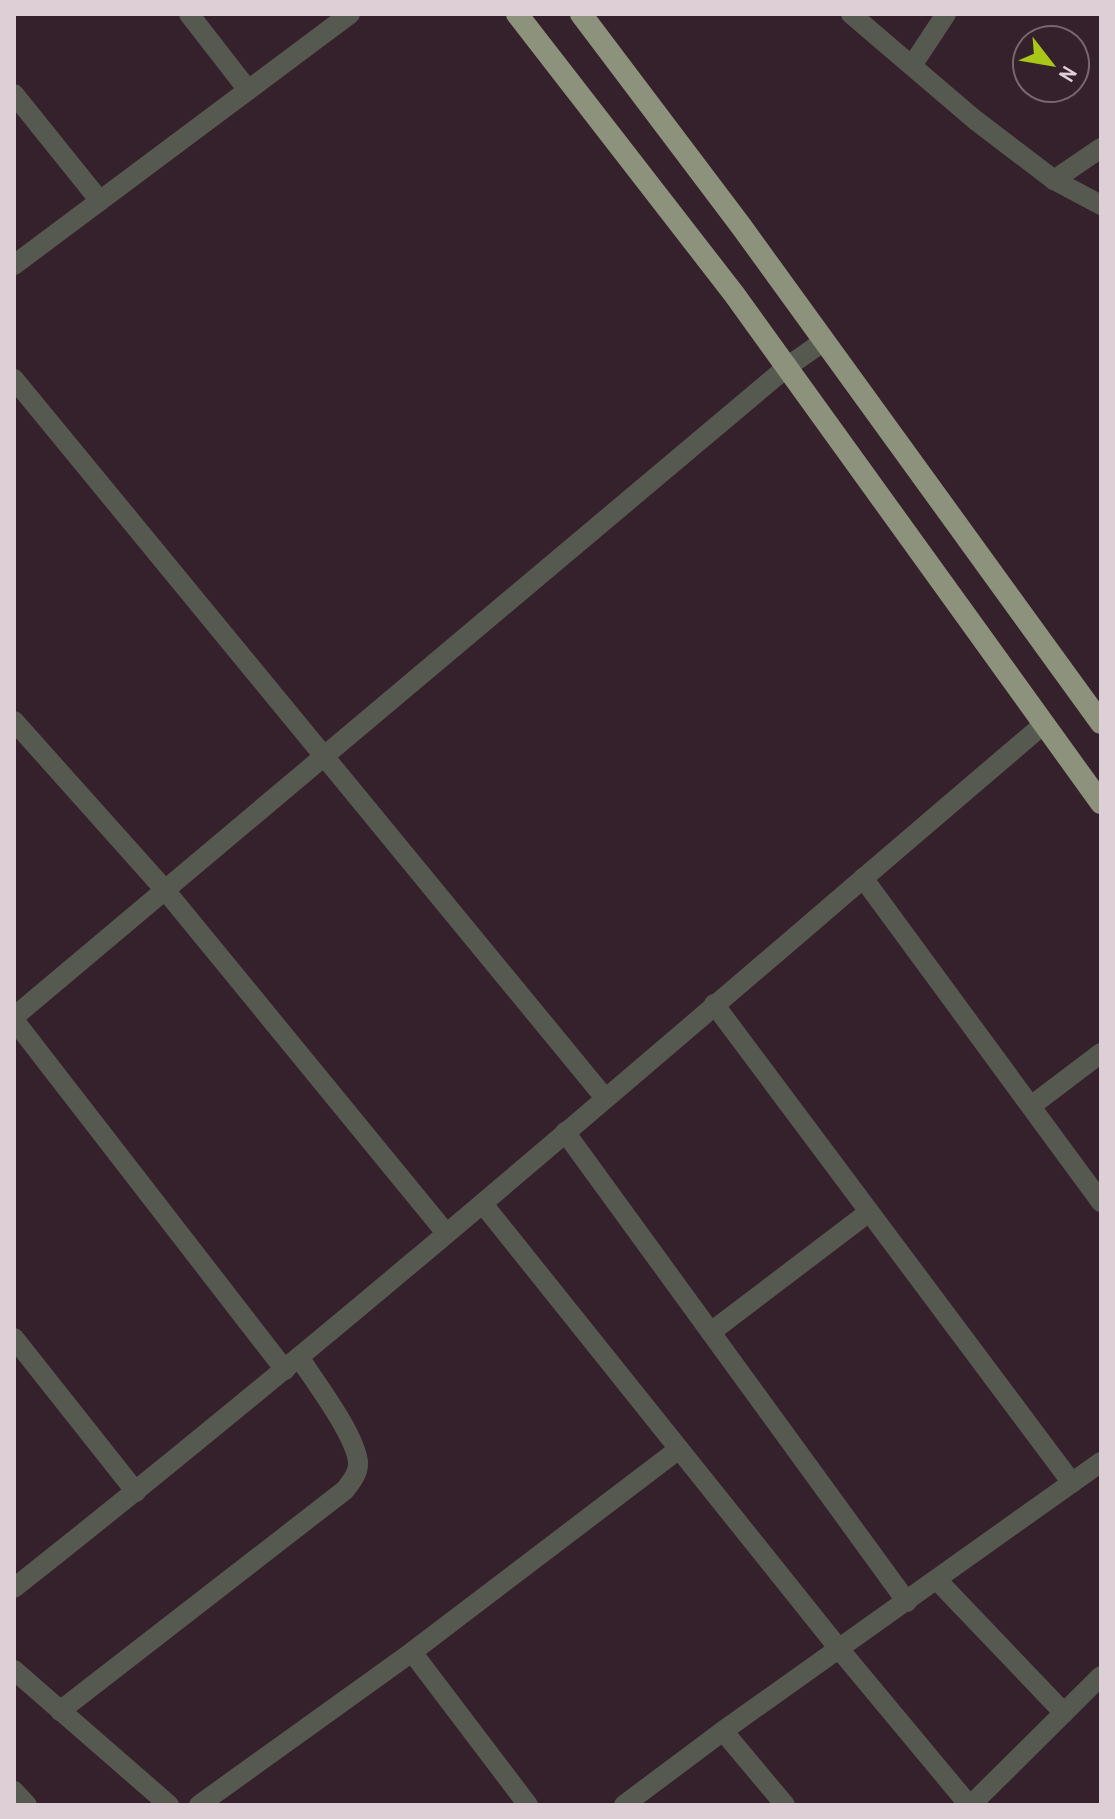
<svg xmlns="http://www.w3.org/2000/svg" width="1115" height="1819" viewBox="0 0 1115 1819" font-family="'Archivo Narrow',sans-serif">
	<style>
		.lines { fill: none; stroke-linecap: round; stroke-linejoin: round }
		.minor { stroke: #56594f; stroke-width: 20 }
		.trunk { stroke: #8c927c; stroke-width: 22 }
	</style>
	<rect width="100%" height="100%" fill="#35212b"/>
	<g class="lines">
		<g class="minor">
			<polyline points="189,14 248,90"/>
			<polyline points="851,14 974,119 1054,180 1101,205"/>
			<polyline points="913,64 946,14"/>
			<polyline points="14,94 100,201"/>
			<polyline points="1054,180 1101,148"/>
			<polyline points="14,265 350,14"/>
			<polyline points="14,379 605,1098"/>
			<polyline points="14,721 165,890 446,1233"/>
			<polyline points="863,878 1101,1202"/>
			<polyline points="714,1004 1072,1483"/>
			<polyline points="14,1017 787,367 824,341"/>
			<polyline points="14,1020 285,1370"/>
			<polyline points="1031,1106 1101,1053"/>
			<polyline points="565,1132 907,1602"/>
			<polyline points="483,1204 840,1650 969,1805"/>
			<polyline points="711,1332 869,1212"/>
			<polyline points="14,1338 136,1492"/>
			<polyline points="937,1580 1064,1713"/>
			<path d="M14 1588C366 1310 703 1014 1044 724"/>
			<polyline points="412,1652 528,1805"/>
			<polyline points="14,1670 169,1805"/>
			<path d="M60 1711 345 1490C351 1482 359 1473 358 1462 355 1434 315 1382 299 1357"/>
			<polyline points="723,1731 785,1805"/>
			<polyline points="14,1791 27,1805"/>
			<polyline points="199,1805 412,1652 679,1449"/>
			<polyline points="624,1805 723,1731 1101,1462"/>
			<polyline points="971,1805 1101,1676"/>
		</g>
		<g class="trunk">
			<polyline points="517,14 734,294 1101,803"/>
			<polyline points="581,14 741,226 1101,723"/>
		</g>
	</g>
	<rect width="1115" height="1819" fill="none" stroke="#ddcfd5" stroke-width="32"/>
	<g transform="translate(1051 64) rotate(121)"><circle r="38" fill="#35212b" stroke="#78676f" stroke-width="2"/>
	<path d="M0-6L14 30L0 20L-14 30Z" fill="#a9c719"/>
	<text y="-12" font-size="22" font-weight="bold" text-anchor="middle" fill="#ddcfd5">N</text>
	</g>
</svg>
